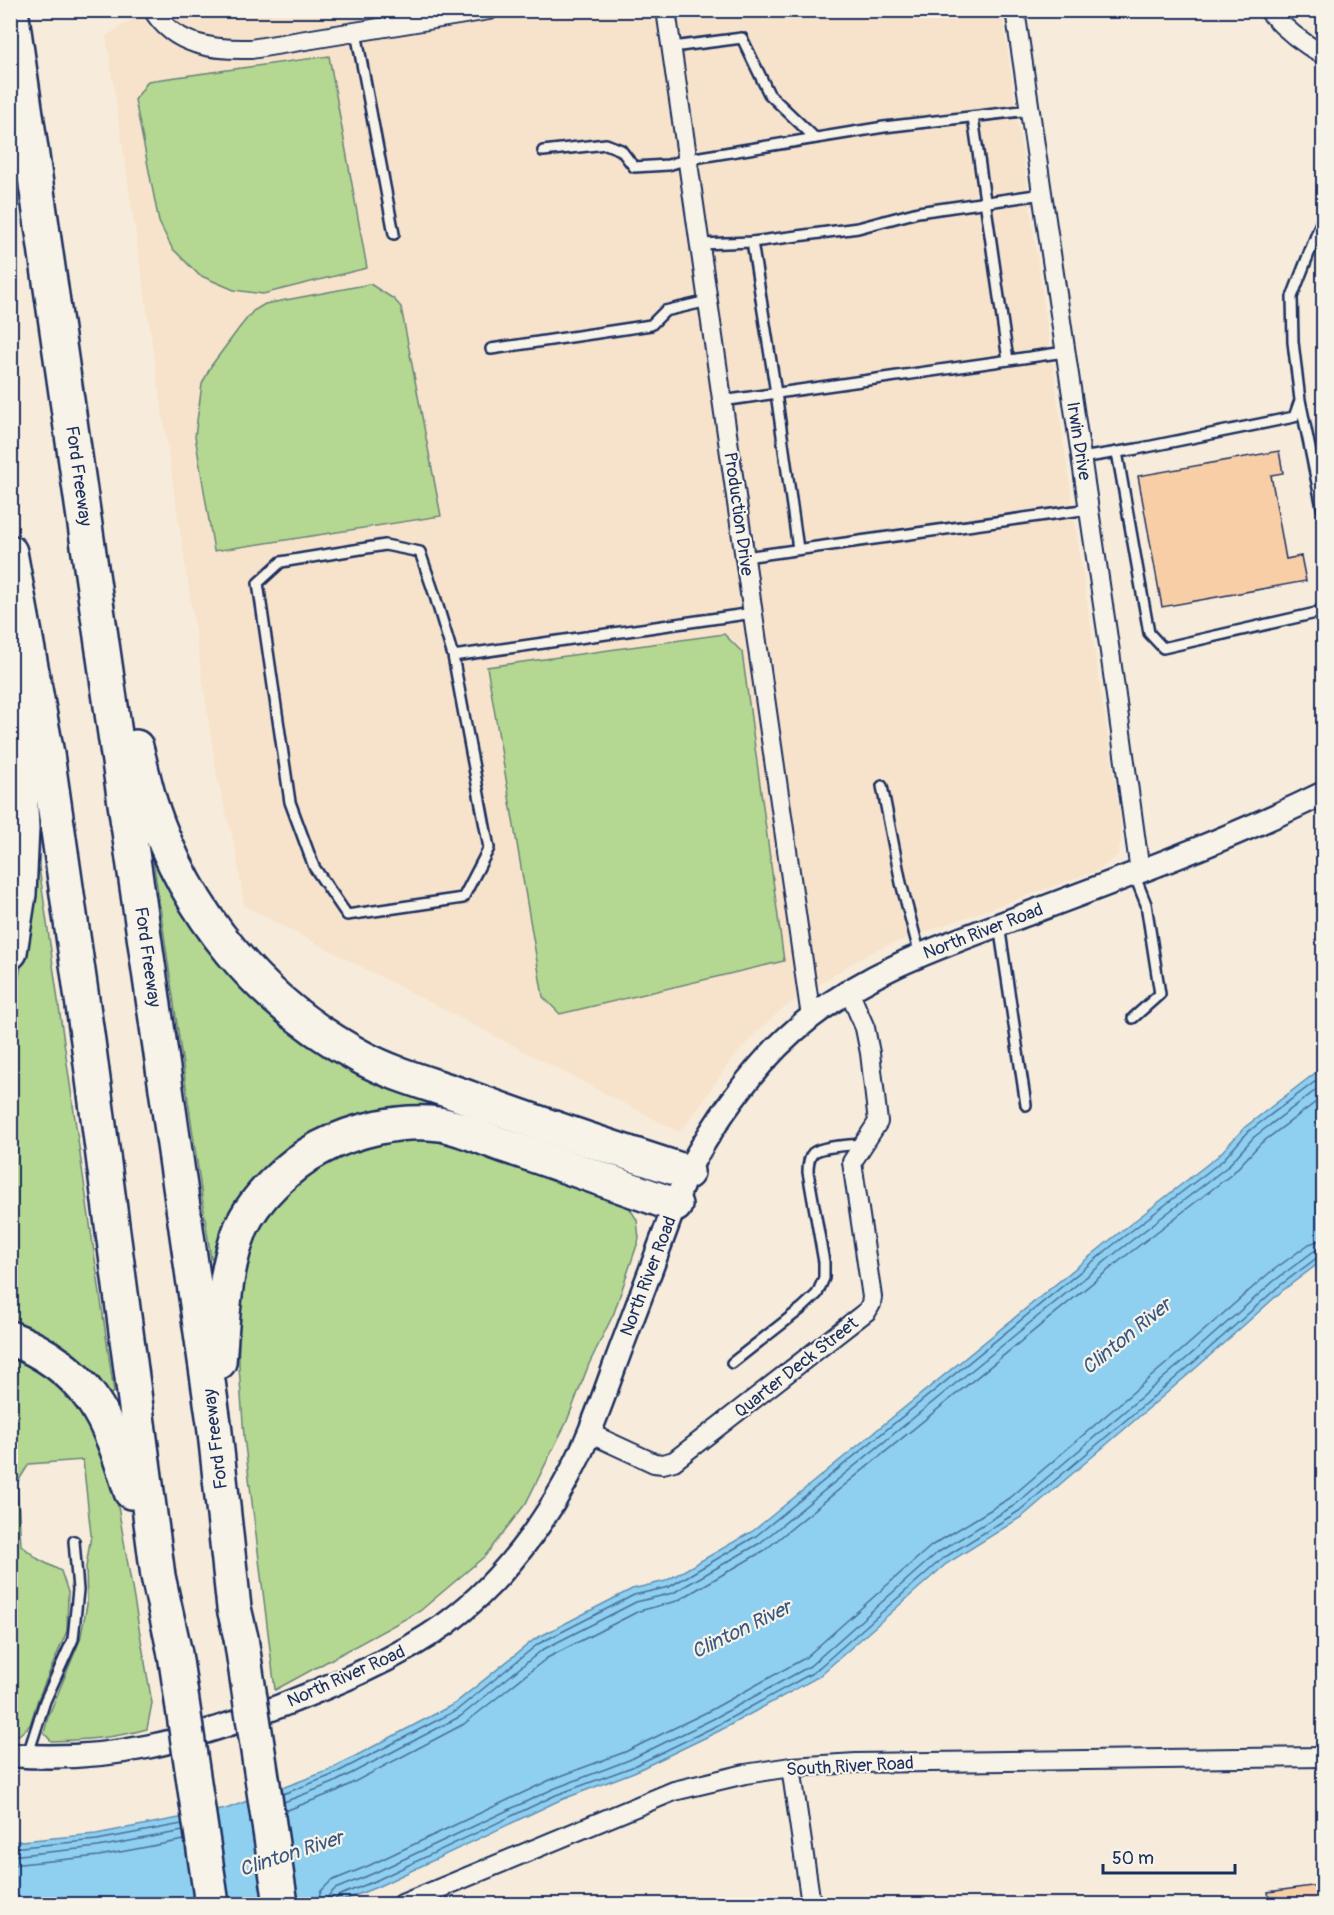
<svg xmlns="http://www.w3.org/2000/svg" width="1334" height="1915" viewBox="0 0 1334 1915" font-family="Pangolin,sans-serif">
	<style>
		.built { fill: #f7e3cb }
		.green { fill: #b4d791; stroke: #688378; stroke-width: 1.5 }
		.water { fill: #8fcff0; stroke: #618fb6; stroke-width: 1.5 }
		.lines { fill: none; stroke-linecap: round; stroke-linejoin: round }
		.shore { stroke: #496f98; stroke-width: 1.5 }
		.building { fill: #f8cea7; stroke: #1b2f5e; stroke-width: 1.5 }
		.service-casing { stroke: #1b2f5e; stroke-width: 14 }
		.minor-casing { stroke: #1b2f5e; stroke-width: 22 }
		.tertiary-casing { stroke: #1b2f5e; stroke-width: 27 }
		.motorway-casing { stroke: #1b2f5e; stroke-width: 38 }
		.service { stroke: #f7f3e8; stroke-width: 9 }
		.minor { stroke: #f7f3e8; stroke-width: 18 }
		.tertiary { stroke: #f7f3e8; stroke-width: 22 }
		.motorway { stroke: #f7f3e8; stroke-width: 33 }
		.motorway-bridge-casing { stroke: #1b2f5e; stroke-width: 38; stroke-linecap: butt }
		.motorway-bridge { stroke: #f7f3e8; stroke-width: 33 }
		.labels { text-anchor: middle; stroke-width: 4.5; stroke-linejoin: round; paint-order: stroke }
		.street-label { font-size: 18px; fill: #1b2f5e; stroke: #f7f3e8 }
		.water-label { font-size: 20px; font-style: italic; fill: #385782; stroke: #f7f3e8 }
	</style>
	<rect width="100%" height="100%" fill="#f7ecdb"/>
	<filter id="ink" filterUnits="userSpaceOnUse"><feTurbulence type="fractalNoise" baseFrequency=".0167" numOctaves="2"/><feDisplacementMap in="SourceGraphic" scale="12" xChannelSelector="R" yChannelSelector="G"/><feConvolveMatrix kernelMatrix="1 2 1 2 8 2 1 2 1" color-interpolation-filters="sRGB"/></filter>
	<g filter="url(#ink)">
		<polygon class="built" points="146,10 1002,11 1081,563 1120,814 1121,840 1118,855 1099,870 880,948 849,965 781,1010 755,1034 730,1062 689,1121 679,1132 244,906 236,851 217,778 106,36"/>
		<g class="green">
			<polygon points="329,56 367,268 263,294 234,290 199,275 172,248 159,222 135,100 148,81"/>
			<polygon points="370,284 394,299 401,307 441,516 214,551 195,436 202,384 211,366 240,327 253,311 265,304"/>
			<polygon points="724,634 742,652 784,961 560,1014 543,997 487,667"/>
			<polygon points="150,838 230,966 483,1114 355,1120 219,1258 211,1259"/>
			<polygon points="38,860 114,1392 108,1396 34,1332 11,1321 11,1009 24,955 35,861"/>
			<polygon points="410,1139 449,1143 612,1199 629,1207 637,1220 639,1239 614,1313 589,1364 567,1421 526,1503 485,1556 420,1611 275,1690 244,1437 239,1367 238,1294 250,1247 267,1212 301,1176 359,1145"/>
			<path d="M10 1350 75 1394 112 1472 152 1703 147 1729C115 1738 84 1740 51 1741L44 1733 48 1717 80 1640 87 1605 86 1567 91 1535 83 1460 29 1464 17 1483 21 1545 38 1559 61 1571 68 1592 67 1631 38 1699 30 1725 19 1735 11 1734Z"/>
		</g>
		<polygon class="water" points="1323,1067 1323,1260 1282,1291 1197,1367 1023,1516 946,1564 818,1677 719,1731 634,1772 558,1801 377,1887 334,1904 11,1904 11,1842 96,1834 226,1809 327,1771 454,1704 535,1639 632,1589 666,1581 753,1531 1110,1240 1218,1156 1245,1127"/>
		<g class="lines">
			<g class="shore">
				<polyline points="283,1794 330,1776 457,1710 538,1644 634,1595 669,1587 756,1536 1113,1245 1222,1161 1249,1131 1324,1075"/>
				<polyline points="284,1802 333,1783 461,1716 542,1650 636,1602 673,1593 760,1543 1118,1251 1227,1167 1254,1137 1324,1084"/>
				<polyline points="285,1811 337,1791 464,1724 547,1658 639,1611 677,1601 765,1550 1123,1258 1232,1174 1260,1144 1324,1096"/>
				<polyline points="10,1848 97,1840 182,1824"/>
				<polyline points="10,1856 98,1847 183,1831"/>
				<polyline points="10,1865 99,1856 184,1840"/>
				<polyline points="317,1904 321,1891 331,1881 368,1866 550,1780 625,1752 709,1711 805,1658 931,1546 1010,1498 1182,1350 1268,1274 1309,1244 1324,1239"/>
				<polyline points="326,1904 329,1895 335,1889 372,1874 553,1789 629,1760 713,1719 810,1666 937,1553 1015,1505 1188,1357 1274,1281 1314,1251 1324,1248"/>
				<polyline points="334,1904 335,1900 338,1896 375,1881 556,1795 632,1767 716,1726 814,1672 942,1559 1019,1511 1193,1363 1278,1287 1318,1257 1324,1256"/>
			</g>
		</g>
		<g class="building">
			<polygon points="1279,451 1283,473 1271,475 1286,559 1301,556 1306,581 1162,607 1138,476"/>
			<polygon points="1319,1885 1322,1905 1270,1905 1268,1892"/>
		</g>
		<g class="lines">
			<g class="service-casing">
				<g id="service">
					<polyline points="390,10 393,26"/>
					<polyline points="356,32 394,234"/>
					<polyline points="672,47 742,38 769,94 815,138"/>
					<polyline points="973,117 1008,360"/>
					<polyline points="543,151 606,144 621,150 634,167 668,165 688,159 884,127 1030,110"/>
					<polyline points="1324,215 1292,297 1293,342 1300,400 1324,517"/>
					<polyline points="752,242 776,393 798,549"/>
					<polyline points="700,244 752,242 858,228 918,212 1043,194"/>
					<polyline points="491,349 651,325 665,311 708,301"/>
					<polyline points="722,401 1065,352"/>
					<polyline points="1117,452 1149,633 1163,648 1316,613 1324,607"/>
					<polyline points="1081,458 1137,449 1294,417 1299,403"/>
					<polyline points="745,557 1089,509"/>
					<polyline points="453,656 489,848 463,898 347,915 314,867 290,802 258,583 281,562 385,545 420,552 434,593 453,656 753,613"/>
					<polyline points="882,786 901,883 920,955"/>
					<polyline points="999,925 1026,1105"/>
					<polyline points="1133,1018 1160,994 1146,904 1134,874"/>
					<path d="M732 1363 802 1308 817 1294 824 1278V1262L808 1172C808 1166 809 1157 813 1153 821 1146 852 1145 863 1144"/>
					<polyline points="28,1754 45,1701 73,1639 78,1590 74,1541"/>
				</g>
			</g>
			<g class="minor-casing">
				<g id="minor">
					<path d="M153 10C174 46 214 50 251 49L489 10"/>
					<polyline points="666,10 811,1017"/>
					<polyline points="1015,10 1110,652 1140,872"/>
					<path d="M1268 10C1284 29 1302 43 1324 55"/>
					<polyline points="589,1433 654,1463 663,1464 674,1461 867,1311 871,1304 872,1297 852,1162 878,1122 870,1053 865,1028 849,991"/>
					<polyline points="791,1767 811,1904"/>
					<polyline points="402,1904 674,1791 745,1774 791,1767 856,1763 1324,1757"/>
				</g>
			</g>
			<g class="tertiary-casing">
				<path id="tertiary" d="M10 1755C110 1763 188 1741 280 1706 338 1683 396 1660 447 1623 509 1577 561 1502 590 1431 603 1400 613 1369 625 1338 646 1283 667 1227 687 1172 719 1114 758 1058 811 1017 876 967 946 945 1022 916 1123 878 1226 841 1324 793"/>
			</g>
			<g class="motorway-casing">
				<g id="motorway">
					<polyline points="11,10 214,1423 234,1608 241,1638"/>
					<polyline points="10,552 47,754 88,1041 158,1576 175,1654"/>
					<path d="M136 747C141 766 145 786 151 805 187 914 260 1003 361 1057 396 1076 435 1085 472 1099 543 1125 615 1149 687 1172"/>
					<polyline points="10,952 19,894 22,828 14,667"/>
					<path d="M10 1338C89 1369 108 1417 131 1492"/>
					<path d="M219 1362C223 1317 224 1270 241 1228 254 1198 291 1163 320 1148 354 1130 400 1119 439 1124 459 1127 483 1138 503 1145 561 1164 618 1185 675 1205"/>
				</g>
			</g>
			<use href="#service" class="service"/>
			<use href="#minor" class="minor"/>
			<use href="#tertiary" class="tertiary"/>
			<use href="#motorway" class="motorway"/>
			<g class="motorway-bridge-casing">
				<g id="motorway-bridge">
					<polyline points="241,1638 281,1904"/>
					<polyline points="175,1654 212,1904"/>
				</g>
			</g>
			<use href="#motorway-bridge" class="motorway-bridge"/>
		</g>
	</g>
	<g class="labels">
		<g class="street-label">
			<text transform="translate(1079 441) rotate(81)" y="6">Irwin Drive</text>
			<text transform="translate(79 476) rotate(82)" y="6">Ford Freeway</text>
			<text transform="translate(739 514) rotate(82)" y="6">Production Drive</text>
			<text transform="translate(983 931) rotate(-21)" y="6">North River Road</text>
			<text transform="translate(148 957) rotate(82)" y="6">Ford Freeway</text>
			<text transform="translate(648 1276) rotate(-69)" y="6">North River Road</text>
			<text transform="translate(796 1367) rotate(-38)" y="6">Quarter Deck Street</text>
			<text transform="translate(215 1439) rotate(-97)" y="6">Ford Freeway</text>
			<text transform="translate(346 1676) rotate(-24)" y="6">North River Road</text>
			<text transform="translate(850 1766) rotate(-3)" y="6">South River Road</text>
		</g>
		<g class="water-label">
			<text transform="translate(1126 1336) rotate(-39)" y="7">Clinton River</text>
			<text transform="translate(741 1629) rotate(-26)" y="7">Clinton River</text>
			<text transform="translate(291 1853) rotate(-18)" y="7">Clinton River</text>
		</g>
	</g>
	<rect width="1334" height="1915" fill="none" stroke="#f7f3e8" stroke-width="36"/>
	<rect x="18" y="18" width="1298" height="1879" fill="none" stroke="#1b2f5e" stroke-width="2" filter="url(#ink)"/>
	<path d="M1103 1864v9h132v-9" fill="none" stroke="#1b2f5e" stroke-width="3"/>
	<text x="1112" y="1864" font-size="18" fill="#1b2f5e" stroke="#f7f3e8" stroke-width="4.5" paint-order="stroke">50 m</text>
</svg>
